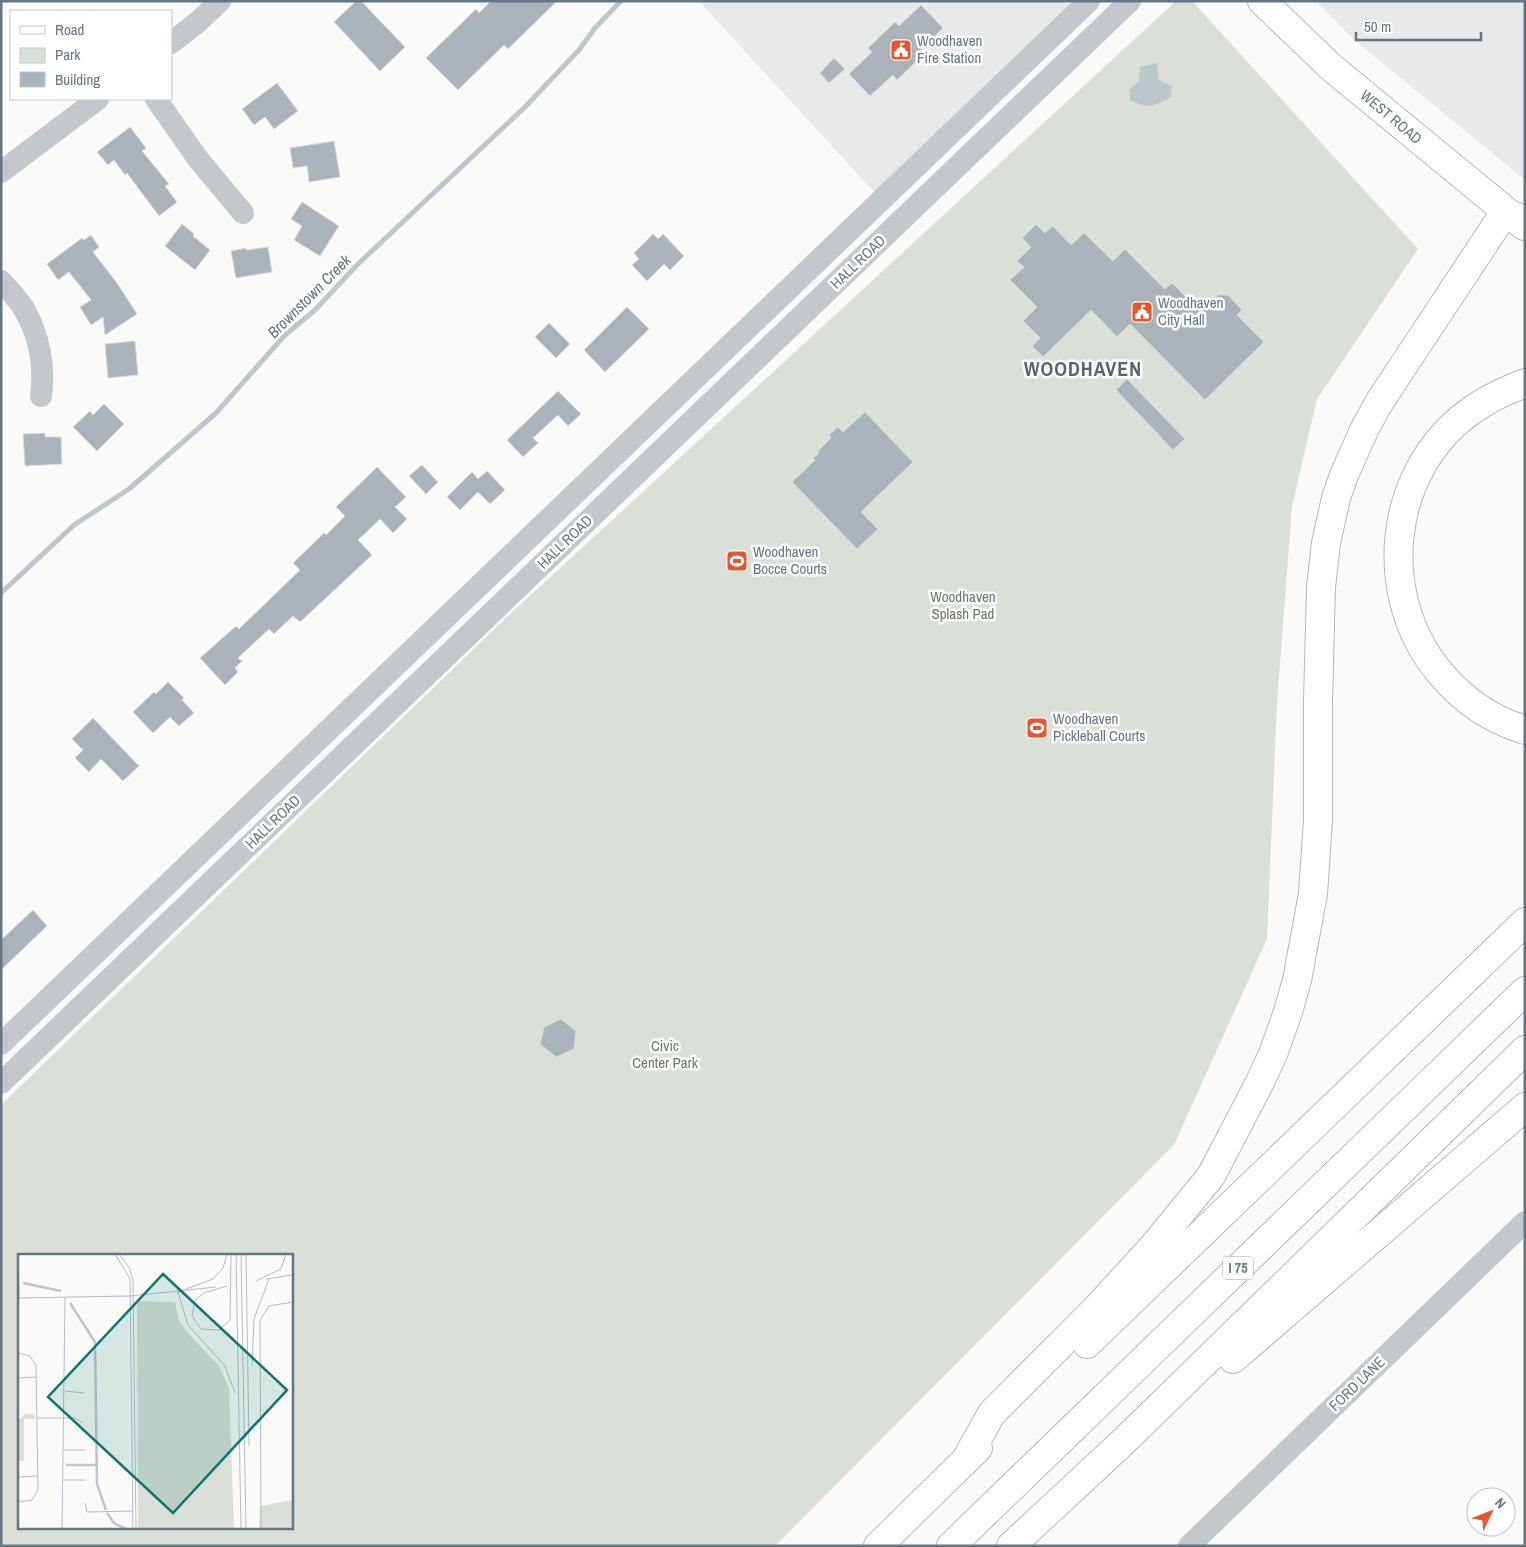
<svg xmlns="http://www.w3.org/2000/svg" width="1526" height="1547" viewBox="0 0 1526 1547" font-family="'Archivo Narrow',sans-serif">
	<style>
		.built { fill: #e8e9e9 }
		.green { fill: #dadfd7; fill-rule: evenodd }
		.water { fill: #bbc7cb }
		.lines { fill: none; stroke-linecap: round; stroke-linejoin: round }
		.stream { stroke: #bbc7cb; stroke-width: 5 }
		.building { fill: #aab3b9; stroke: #dcdcda }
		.major-casing { stroke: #b5babe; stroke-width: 30 }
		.highway-casing { stroke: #b4b9bd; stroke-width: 30 }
		.minor { stroke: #c3c8cc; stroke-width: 22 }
		.major { stroke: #fff; stroke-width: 28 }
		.highway { stroke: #fff; stroke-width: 28 }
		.labels { text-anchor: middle; stroke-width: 5; stroke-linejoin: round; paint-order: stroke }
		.shield { fill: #fff; stroke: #939fa8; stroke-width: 1 }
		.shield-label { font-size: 14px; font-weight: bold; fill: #657683 }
		.poi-label { font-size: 15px; fill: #657683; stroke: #fff; text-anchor: start }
		.street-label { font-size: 15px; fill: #657683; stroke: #fff }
		.park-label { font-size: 15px; fill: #687a64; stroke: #fff }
		.water-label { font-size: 16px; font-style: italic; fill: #60757c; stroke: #fff }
		.district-label { font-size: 20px; font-weight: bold; letter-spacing: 1px; fill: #57646e; stroke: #fff }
		.inset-river { fill: none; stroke: #bbc7cb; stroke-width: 2.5 }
		.inset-road { fill: none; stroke: #b5bdc2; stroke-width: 1 }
		.view { fill: #0f766e; fill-opacity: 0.15; stroke: #0f766e; stroke-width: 2.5 }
		.inset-edge { fill: none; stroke: #657683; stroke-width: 2.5 }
	</style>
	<rect width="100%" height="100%" fill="#fafaf8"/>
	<g class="built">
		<polygon points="699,1 1074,1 875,193"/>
		<polygon points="1316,1 1525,1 1525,180 1352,38"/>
	</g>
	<path class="green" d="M1176 1H1192L1418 249 1317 399 1292 506 1277 702 1267 939 1174 1145 775 1546H1V1105L508 616ZM19 1256H291V1528H19Z"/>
	<path class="water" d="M1157 63 1159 80 1172 86 1171 97C1153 107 1148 109 1130 100L1129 90 1139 81 1140 67Z"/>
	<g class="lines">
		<polyline class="stream" points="1,593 74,525 129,489 216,413 284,336 315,310 357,265 525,107 579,50 595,28 621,1"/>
	</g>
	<g class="building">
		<polygon points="356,1 361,1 405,47 380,71 334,22"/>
		<polygon points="491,1 557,1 508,49 504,45 458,90 426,58 476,9 479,13"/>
		<polygon points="921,5 943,28 921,49 925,53 897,80 893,75 870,96 849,74 872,52 868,48 895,22 899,26"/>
		<polygon points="834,58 845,69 829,83 820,73"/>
		<polygon points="277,83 298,111 274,129 265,117 254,125 242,109"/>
		<polygon points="130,127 146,148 142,151 169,184 165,186 177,202 159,216 127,173 125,175 114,160 108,165 97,152"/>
		<polygon points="334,141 340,177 309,182 307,166 293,168 290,148"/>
		<polygon points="302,202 339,226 320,256 294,240 302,226 291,219"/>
		<polygon points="182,224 194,234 193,236 210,250 195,270 165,246"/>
		<polygon points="1036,224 1045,233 1053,226 1071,245 1084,233 1113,261 1125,249 1165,289 1172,283 1201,312 1218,295 1228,295 1242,310 1237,315 1264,342 1205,400 1130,324 1117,337 1091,310 1043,357 1032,346 1040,338 1023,321 1037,307 1010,280 1024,267 1017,261 1031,247 1022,238"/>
		<polygon points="653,234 658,239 663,234 684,256 670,270 664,264 647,281 632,265 639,259 634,253"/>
		<polygon points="91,235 99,247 93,252 117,283 137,314 105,335 103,317 91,325 80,307 91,300 69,272 58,280 47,264 82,238 84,240"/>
		<polygon points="268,247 272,272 236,278 231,251 246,248 246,250"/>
		<polygon points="627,307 649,329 605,372 584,350"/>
		<polygon points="549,323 570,344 556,358 535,337"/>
		<polygon points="135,341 138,375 108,378 105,344"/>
		<polygon points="1127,379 1185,439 1173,450 1116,390"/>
		<polygon points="558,391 581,414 568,426 558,415 533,438 538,443 523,457 507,440"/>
		<polygon points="104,404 124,424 97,451 73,427 90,411 93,415"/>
		<polygon points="865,412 913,462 861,512 878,529 857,549 792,482 815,460 813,458 819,453 818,451 831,438 829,435 838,427 843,432"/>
		<polygon points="45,433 45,437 61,437 62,464 25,466 23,434"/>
		<polygon points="422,465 438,482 426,494 409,476"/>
		<polygon points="377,467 406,497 395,507 407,519 393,533 380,519 358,540 372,555 300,622 293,616 274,634 269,629 238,658 242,661 235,668 238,672 225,685 200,658 236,626 239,629 300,570 293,563 324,533 326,535 345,516 336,507"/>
		<polygon points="487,471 505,490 490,504 478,492 460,510 447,497 472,472 478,479"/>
		<polygon points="168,682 184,698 182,700 194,713 179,726 170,717 153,733 133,712 154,692 156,694"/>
		<polygon points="93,718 139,766 123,781 101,759 89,772 75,758 83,750 72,739"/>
		<polygon points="33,910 47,926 1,970 1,940"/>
		<polygon points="561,1019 576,1031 574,1049 556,1057 540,1044 544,1027"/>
	</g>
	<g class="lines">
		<g class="major-casing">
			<polyline id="major" points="1262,1 1332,68 1524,226"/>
		</g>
		<g class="highway-casing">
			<g id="highway">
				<path d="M1525 383C1504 391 1485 400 1468 413 1386 474 1376 598 1441 674 1463 700 1492 720 1525 730"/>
				<polyline points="1087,1344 1525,922"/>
				<polyline points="1233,1359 1525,1107"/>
				<polyline points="965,1461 992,1413 1095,1310 1152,1248 1211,1176 1259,1084 1273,1054 1288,1012 1297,980 1313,894 1318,820 1318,703 1321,587 1326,543 1336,498 1344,475 1365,428 1380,401 1505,212 1525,221"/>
				<polyline points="878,1546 978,1448"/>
				<polyline points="951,1546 1525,991"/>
				<polyline points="1011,1546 1123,1442 1525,1050"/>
			</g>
		</g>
		<g class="minor">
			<polyline points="171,43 199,21 220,1"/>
			<polyline points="156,99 198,159 243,213"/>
			<polyline points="1,172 98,99"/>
			<path d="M1 281C9 290 18 299 24 309 39 335 45 366 41 396"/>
			<polyline points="1,1044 1089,1"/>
			<polyline points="1,1083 1130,1"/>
			<polyline points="1189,1546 1525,1222"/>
		</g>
		<use href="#major" class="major"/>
		<use href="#highway" class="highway"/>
	</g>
	<defs>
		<g id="civic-square" transform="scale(1.125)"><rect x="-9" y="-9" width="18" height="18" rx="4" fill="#e4572e" stroke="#fff"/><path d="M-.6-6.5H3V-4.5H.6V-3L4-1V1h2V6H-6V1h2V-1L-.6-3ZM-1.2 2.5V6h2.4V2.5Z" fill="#fff"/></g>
		<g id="stadium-square" transform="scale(1.125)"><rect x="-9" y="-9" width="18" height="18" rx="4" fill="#e4572e" stroke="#fff"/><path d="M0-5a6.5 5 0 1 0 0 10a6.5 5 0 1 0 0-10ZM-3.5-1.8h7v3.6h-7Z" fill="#fff"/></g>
	</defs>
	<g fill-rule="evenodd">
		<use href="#civic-square" x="901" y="50"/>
		<use href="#civic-square" x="1142" y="312"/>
		<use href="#stadium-square" x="737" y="561"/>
		<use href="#stadium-square" x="1037" y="728"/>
	</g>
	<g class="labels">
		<rect class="shield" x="1223" y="1256.5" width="30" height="23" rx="4"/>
		<g class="shield-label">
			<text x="1238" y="1273">I 75</text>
		</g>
		<g class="poi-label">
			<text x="917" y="46">Woodhaven<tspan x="917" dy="17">Fire Station</tspan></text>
			<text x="1158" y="308">Woodhaven<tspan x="1158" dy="17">City Hall</tspan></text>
			<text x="753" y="557">Woodhaven<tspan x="753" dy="17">Bocce Courts</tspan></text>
			<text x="1053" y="724">Woodhaven<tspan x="1053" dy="17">Pickleball Courts</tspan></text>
		</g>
		<g class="street-label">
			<text transform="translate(1391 117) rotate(40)" y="5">WEST ROAD</text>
			<text transform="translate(858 262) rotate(-44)" y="5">HALL ROAD</text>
			<text transform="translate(565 542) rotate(-44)" y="5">HALL ROAD</text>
			<text transform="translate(273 822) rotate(-44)" y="5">HALL ROAD</text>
			<text transform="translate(1357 1384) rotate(-44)" y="5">FORD LANE</text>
		</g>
		<g class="park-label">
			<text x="963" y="602">Woodhaven<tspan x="963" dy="17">Splash Pad</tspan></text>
			<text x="665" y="1051">Civic<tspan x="665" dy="17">Center Park</tspan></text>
		</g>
		<g class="water-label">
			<text transform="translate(309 296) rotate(-45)" y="6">Brownstown Creek</text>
		</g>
		<g class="district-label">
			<text x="1083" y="376">WOODHAVEN</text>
		</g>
	</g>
	<g transform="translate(18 1254)">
		<rect width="275" height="275" fill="#fafaf8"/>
		<path d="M119 47 157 48 161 67 168 77 201 112 211 134 216 275H120ZM8 160H16L17 165H6V207H0V166ZM275 246V275H241L242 252Z" fill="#dadfd7"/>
		<path class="inset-river" d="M5 29 43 37M52 49 77 88 79 230 88 256M48 211H78M89 259 96 269 108 275"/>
		<path class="inset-road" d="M0 0 1 44M97 0 112 25 115 275M101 0 112 15 115 27 118 275M209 0 205 14 195 25 160 38 170 71 207 112 217 139M218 0 223 275M223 0 228 275M228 0 231 192M248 25 275 21M238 27 263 15 268 0M209 32 186 39 177 46 174 62 183 75 201 76 212 66 213 0M0 44 112 42 198 33M0 99 12 102 18 112 20 236 14 246 0 248M234 112 236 65 251 25M0 124 18 123M47 137 66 139M19 164H57L65 169M45 196H67M0 223 20 222M45 226H67M67 249 69 258 115 257M44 275 47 43M243 275 242 66 251 52 275 48"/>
		<path class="view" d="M145 20 269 136 155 259 30 143Z"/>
		<rect width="275" height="275" class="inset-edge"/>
	</g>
	<rect width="1526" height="1547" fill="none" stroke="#657683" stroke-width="5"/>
	<rect x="10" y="10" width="162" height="90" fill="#ffffff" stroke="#c1c8cd"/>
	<rect x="20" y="26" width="25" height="8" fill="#ffffff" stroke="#c1c8cd"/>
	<text x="55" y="35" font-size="15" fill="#657683">Road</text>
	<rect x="20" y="48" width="25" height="15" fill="#dadfd7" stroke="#c1c8cd"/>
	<text x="55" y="60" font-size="15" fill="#657683">Park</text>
	<rect x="20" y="72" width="25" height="15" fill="#aab3b9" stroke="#c1c8cd"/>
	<text x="55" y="85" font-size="15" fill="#657683">Building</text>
	<g transform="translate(1491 1512) rotate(47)"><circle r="24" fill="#ffffff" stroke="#c1c8cd"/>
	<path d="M0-4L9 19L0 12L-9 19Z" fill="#e4572e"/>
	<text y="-8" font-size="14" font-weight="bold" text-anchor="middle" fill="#657683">N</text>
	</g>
	<path d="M1356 32v8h125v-8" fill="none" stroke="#657683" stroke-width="2.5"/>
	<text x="1364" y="32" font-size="15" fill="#657683" stroke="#ffffff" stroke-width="4" paint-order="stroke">50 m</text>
</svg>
